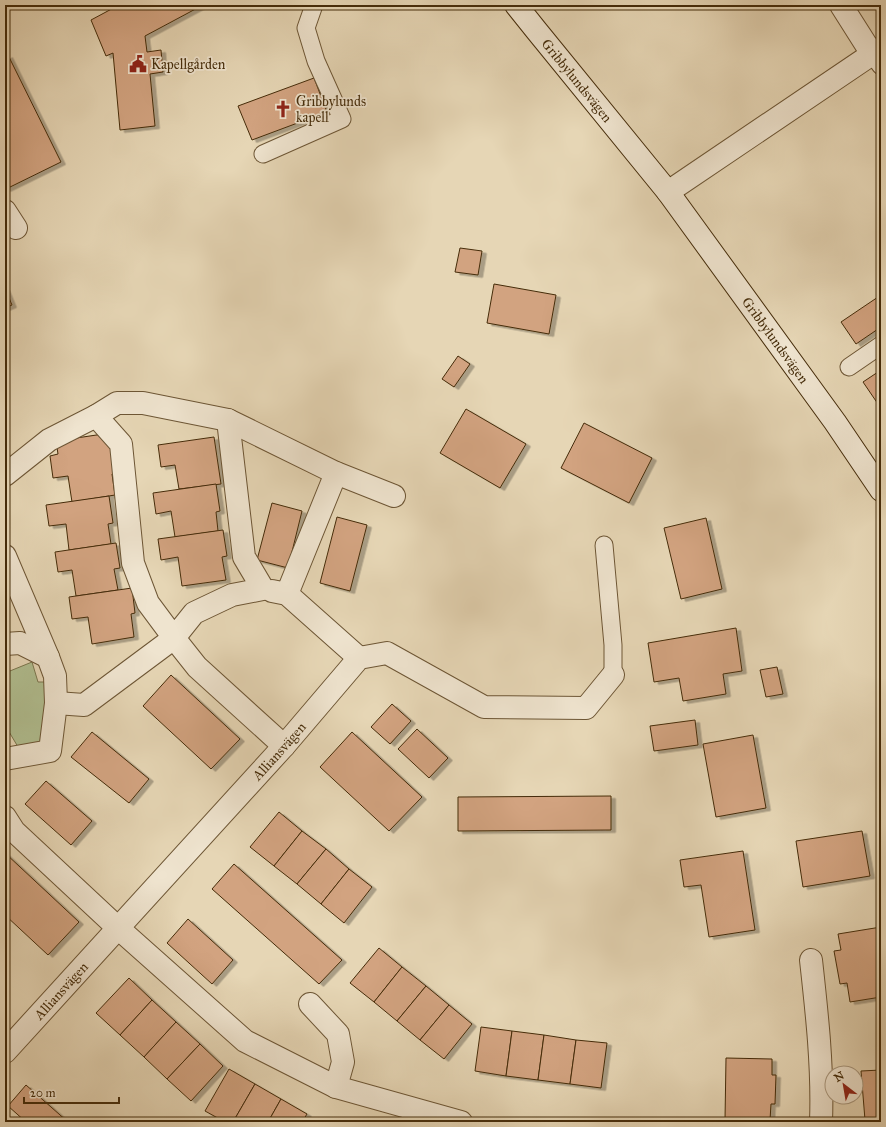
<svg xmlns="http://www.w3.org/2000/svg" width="886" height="1127" viewBox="0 0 886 1127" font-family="'IM FELL Great Primer',serif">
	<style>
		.green { fill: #b1bf91; stroke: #7b764e }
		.building { fill: #d2a380; stroke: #452c0a; filter: url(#shadow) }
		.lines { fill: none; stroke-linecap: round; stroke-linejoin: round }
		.lane-casing { stroke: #6d5635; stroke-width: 19 }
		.street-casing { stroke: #6d5635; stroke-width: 24 }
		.secondary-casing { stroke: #452c0a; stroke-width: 24 }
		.lane { stroke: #efe4cf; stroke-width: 17 }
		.street { stroke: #efe4cf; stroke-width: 22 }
		.secondary { stroke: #efe4cf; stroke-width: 22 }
		.labels { text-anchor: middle; stroke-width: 3.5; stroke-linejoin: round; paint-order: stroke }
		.poi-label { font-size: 14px; fill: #452c0a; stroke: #efe4cf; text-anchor: start }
		.street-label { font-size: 14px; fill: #452c0a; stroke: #efe4cf }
	</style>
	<defs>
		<filter id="shadow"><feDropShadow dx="4.5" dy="2.5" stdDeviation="0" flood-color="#0004"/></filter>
	</defs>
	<rect width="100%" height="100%" fill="#e6d6b5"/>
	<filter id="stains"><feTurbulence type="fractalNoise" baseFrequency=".005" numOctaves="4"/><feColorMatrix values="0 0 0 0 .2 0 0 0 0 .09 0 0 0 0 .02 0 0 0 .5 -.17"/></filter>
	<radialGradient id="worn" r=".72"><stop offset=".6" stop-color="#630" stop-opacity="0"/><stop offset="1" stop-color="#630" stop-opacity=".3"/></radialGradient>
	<polygon class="green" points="32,662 38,682 49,682 45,742 21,752 5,725 5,673"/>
	<g class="building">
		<polygon points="119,5 203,5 145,36 147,52 161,50 163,72 150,74 155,126 120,130 113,53 106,56 91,20"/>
		<polygon points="8,55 61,162 6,189 5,187 5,57"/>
		<polygon points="314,78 327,112 252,140 238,106"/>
		<polygon points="460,248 482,251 478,275 455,272"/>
		<polygon points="494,284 556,295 549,334 487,323"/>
		<polygon points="5,288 12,305 5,308"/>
		<polygon points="881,295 881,327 856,344 841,322"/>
		<polygon points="458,356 470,364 454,387 442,379"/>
		<polygon points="881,370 881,401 878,404 863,382"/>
		<polygon points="466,409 526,444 500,488 440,453"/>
		<polygon points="584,423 652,458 629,503 561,468"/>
		<polygon points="110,433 116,474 112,474 115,495 72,502 68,476 53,478 50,456 58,454 56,441"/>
		<polygon points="214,437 221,484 179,489 175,465 161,467 158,445"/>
		<polygon points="216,484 220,511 216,512 218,531 175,537 171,511 156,514 153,493"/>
		<polygon points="109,496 113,523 108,524 111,544 69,550 66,524 49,526 46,505"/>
		<polygon points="272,503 302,511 288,568 257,560"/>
		<polygon points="337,517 367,525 350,591 320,583"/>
		<polygon points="706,518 722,589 681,599 664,528"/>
		<polygon points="223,530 227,556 222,557 226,580 182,586 178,557 161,560 158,539"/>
		<polygon points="116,543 120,568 114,569 118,590 76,596 72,570 58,572 55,552"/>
		<polygon points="132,588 135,613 131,614 134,637 92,644 88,617 72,619 69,597"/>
		<polygon points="736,628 742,671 723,674 726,694 683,701 679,678 654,682 648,643"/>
		<polygon points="777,667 783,694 766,697 760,670"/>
		<polygon points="171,675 240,739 211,769 143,706"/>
		<polygon points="392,704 411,721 390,744 371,727"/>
		<polygon points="695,720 698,745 654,751 650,726"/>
		<polygon points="417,729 448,758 429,778 398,749"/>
		<polygon points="92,732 149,779 129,803 71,757"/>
		<polygon points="352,732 422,797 389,831 320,767"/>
		<polygon points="753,735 766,808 716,817 703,744"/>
		<polygon points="46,781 92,821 71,845 25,804"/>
		<polygon points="611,796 611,830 458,831 458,797"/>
		<polygon points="279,812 302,831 274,866 250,847"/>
		<polygon points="302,831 326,849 297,884 274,866"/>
		<polygon points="862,831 870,876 803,887 796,841"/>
		<polygon points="326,849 349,869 321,904 297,884"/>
		<polygon points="743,851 755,930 709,937 701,885 684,887 680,860"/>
		<polygon points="5,853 79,922 48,955 5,915"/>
		<polygon points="234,864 342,960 319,984 212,889"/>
		<polygon points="349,869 372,887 344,923 321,904"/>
		<polygon points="188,919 233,960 212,984 167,943"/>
		<polygon points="881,927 881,997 850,1002 847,983 840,984 834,951 841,950 838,934"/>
		<polygon points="379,948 402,967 374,1002 350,983"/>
		<polygon points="402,967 426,986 397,1021 374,1002"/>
		<polygon points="129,978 152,1000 120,1035 96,1013"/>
		<polygon points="426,986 449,1005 420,1040 397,1021"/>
		<polygon points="152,1000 176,1022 144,1057 120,1035"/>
		<polygon points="449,1005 472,1024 444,1059 420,1040"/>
		<polygon points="176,1022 200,1044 167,1079 144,1057"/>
		<polygon points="481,1027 512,1031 506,1076 475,1071"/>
		<polygon points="512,1031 544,1035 538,1080 506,1076"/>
		<polygon points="544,1035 576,1040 570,1084 538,1080"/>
		<polygon points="576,1040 607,1043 601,1088 570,1084"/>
		<polygon points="200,1044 223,1066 191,1101 167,1079"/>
		<polygon points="726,1058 772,1059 772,1075 776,1075 775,1104 771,1104 770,1120 725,1120"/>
		<polygon points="229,1069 255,1084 233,1122 225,1122 205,1111"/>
		<polygon points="881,1070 881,1119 865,1120 861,1071"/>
		<polygon points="255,1084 281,1099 268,1122 233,1122"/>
		<polygon points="26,1085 68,1122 26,1122 8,1106"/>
		<polygon points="281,1099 307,1114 302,1122 268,1122"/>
	</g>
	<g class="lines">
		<g class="lane-casing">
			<g id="lane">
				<polyline points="872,54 881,66"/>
				<polyline points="263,154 342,119 316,61 306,28 314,5"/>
				<polyline points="849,367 881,345"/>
				<polyline points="604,545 613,645 613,675"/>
			</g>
		</g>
		<g class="street-casing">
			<g id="street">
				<polyline points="841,5 872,54"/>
				<polyline points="668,192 881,48"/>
				<polyline points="5,211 16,228"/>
				<polyline points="96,416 117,403 143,403 228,420 336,473 394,496"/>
				<polyline points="5,475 49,440 96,416 121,444 133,563 148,603 174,638 194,613 232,595 263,589 244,557 228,420"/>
				<polyline points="5,556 48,657 55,676 56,703 50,751 5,759"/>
				<polyline points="272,591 287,594 359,658"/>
				<polyline points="287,594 336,473"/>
				<polyline points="5,644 20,643 48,657"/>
				<polyline points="56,703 84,705 174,638 197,667 284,746"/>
				<polyline points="5,817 14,831 118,928 245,1041 336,1087 461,1122"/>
				<path d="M811 960C817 1014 823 1068 821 1122"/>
				<polyline points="310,1004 338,1034 343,1062 336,1087"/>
				<path id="s1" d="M5 1052 284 746 359 658 387 653 484 707 586 708 613 675"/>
			</g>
		</g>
		<g class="secondary-casing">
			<g id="secondary">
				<path id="s2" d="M516 5 536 30 668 192 835 422 881 490"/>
			</g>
		</g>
		<use href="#lane" class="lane"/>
		<use href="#street" class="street"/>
		<use href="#secondary" class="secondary"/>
	</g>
	<defs>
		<g id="civic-bare" transform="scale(1.38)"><path d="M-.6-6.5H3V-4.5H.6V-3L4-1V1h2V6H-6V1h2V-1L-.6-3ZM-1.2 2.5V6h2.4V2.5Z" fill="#8f2418" stroke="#efe4cf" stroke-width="2.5" paint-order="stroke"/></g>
		<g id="church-bare" transform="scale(1.38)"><path d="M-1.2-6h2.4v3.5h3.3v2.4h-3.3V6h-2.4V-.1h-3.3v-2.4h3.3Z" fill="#8f2418" stroke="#efe4cf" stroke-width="2.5" paint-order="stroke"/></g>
	</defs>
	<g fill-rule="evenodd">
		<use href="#civic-bare" x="138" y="64"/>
		<use href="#church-bare" x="283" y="109"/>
	</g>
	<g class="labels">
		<g class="poi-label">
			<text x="151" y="69">Kapellgården</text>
			<text x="296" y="106">Gribbylunds<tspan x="296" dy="16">kapell</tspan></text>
		</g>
		<g class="street-label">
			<text dy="5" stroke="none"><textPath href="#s2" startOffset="97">Gribbylundsvägen</textPath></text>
			<text dy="5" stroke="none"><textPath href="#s2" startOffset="424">Gribbylundsvägen</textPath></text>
			<text dy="5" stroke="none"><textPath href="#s1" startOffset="407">Alliansvägen</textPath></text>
			<text dy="5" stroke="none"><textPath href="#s1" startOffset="83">Alliansvägen</textPath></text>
		</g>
	</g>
	<rect width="886" height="1127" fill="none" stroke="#e6d6b5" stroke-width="20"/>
	<rect x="6" y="6" width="874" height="1115" fill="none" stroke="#452c0a" stroke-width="2"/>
	<rect x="10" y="10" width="866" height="1107" fill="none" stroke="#452c0a"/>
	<g transform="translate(844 1085) rotate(329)"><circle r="19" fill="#efe4cf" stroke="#ab9a80"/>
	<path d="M0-3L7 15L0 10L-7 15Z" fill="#8f2418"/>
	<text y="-6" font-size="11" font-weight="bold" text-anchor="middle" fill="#452c0a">N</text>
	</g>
	<path d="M24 1097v6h95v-6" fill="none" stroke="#452c0a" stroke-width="2"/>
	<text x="30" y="1097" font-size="12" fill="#452c0a" stroke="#efe4cf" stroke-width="3" paint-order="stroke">20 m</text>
	<rect width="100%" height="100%" filter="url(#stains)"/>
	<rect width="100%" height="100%" fill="url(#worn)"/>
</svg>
